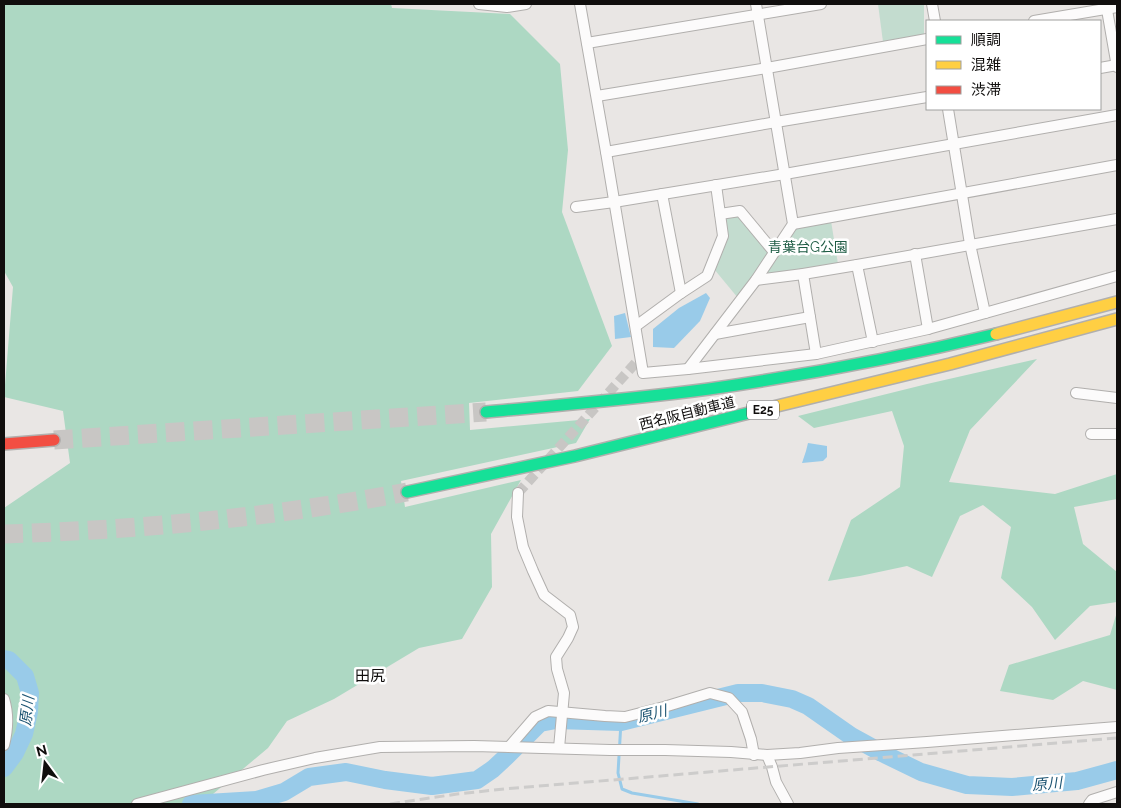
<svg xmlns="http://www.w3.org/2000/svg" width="1121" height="808" viewBox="0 0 1121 808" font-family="Raleway,'Noto Sans JP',sans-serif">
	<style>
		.green { fill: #c3dccf }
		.forest { fill: #add8c3 }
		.water { fill: #99cbe9 }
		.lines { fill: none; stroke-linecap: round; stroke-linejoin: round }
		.stream { stroke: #99cbe9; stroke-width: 3 }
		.river { stroke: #99cbe9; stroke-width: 18 }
		.street-tunnel { stroke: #c8c6c4; stroke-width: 10; stroke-dasharray: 10 5; stroke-linecap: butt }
		.highway-tunnel { stroke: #c8c6c4; stroke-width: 19; stroke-dasharray: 19 9; stroke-linecap: butt }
		.street-casing { stroke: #b1afad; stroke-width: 12 }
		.fast-casing { stroke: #b1afad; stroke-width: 14 }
		.slow-casing { stroke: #b1afad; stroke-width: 14 }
		.jam-casing { stroke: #b1afad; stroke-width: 14 }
		.street { stroke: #fcfbfb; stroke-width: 10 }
		.fast { stroke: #16e098; stroke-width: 11 }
		.slow { stroke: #ffcf43; stroke-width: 11 }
		.jam { stroke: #f24e42; stroke-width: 11 }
		.rail { stroke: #cdcccb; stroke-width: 3; stroke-dasharray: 10 5; stroke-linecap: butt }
		.labels { text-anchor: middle; stroke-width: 5; stroke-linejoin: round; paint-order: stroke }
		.shield { fill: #fff; stroke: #585656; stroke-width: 1 }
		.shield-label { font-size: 12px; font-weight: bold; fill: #100e0d }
		.park-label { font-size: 14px; fill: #1e5c44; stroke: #fff }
		.street-label { font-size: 14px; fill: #100e0d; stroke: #fff }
		.neighbourhood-label { font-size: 15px; fill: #100e0d; stroke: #fff }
		.water-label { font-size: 15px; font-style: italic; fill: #1e5573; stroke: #fff }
	</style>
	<rect width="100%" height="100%" fill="#e9e6e4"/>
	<g class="green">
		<polygon points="878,4 924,4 924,34 883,42"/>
		<polygon points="739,215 771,252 738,298 714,269 723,217"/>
		<polygon points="831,221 838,264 762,276 794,228"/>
	</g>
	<g class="forest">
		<polygon points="4,4 391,4 392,8 510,14 560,64 568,150 562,212 612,346 578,391 469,403 470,430 590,419 576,443 401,481 405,507 521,480 491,534 492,587 462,639 419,648 334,699 287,721 268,748 201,804 6,804 4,798 4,508 70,463 63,411 4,397 13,287 4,271"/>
		<polygon points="1037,359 970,430 949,482 1055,494 1117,474 1117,499 1074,507 1083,544 1117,572 1117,602 1090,606 1055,640 1032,607 1001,578 1011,527 983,505 960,516 932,577 907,566 860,576 828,581 851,520 900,487 904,446 892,411 814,428 798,416 927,384"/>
		<polygon points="1117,612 1117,690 1083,681 1053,700 1000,691 1009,665 1110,635"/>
	</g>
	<g class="water">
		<polygon points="706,293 710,298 700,321 674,348 653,347 653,329 679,308"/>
		<polygon points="625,313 631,337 615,339 614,316"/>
		<polygon points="808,443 827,446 827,457 823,461 802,463 806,451"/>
	</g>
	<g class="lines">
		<polyline class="stream" points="621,722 618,773 622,789 632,793 698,804"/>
		<g class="river">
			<polyline points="4,659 9,660 25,676 30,693 29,712 24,734 15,753 4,768"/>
			<polyline points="191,804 257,800 284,792 309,777 346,772 385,780 432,786 477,780 493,769 508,755 540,723 556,720 621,722 738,693 762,693 792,699 808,706 851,736 882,753 921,772 967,785 1012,787 1077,781 1117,770"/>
		</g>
		<polyline class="street-tunnel" points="518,493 641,357"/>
		<g class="highway-tunnel">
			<polyline points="54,440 486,412"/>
			<path d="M4 534C139 530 274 517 407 492"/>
		</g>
		<g class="street-casing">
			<g id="street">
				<polyline points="479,4 507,7 526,4"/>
				<polyline points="580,4 606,152 643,373 688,369 816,354 928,329 1117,276"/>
				<polyline points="932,4 935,21"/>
				<polyline points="1106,4 1117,67"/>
				<polyline points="1034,21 1117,7"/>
				<polyline points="587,43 821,4"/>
				<polyline points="1100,68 1117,65"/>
				<polyline points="597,96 767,68 927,39"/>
				<polyline points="948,109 970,244 985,313"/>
				<polyline points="606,152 776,122 927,97"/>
				<polyline points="662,194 681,293"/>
				<polyline points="576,207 614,202 785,174 1117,115"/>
				<polyline points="720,214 740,211 774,252"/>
				<polyline points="793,224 1117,165"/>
				<polyline points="915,254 928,329"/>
				<polyline points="857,265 873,342"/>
				<polyline points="803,274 816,354"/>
				<polyline points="756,280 803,274 857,265 1117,219"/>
				<polyline points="636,326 681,293 707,276 723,236 716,185"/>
				<polyline points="715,334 810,317"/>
				<polyline points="688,369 756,280 793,224 756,4"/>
				<polyline points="1076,393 1117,398"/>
				<polyline points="1091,434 1117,434"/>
				<polyline points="518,493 517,517 523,547 533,571 544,595 570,615 573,627 568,638 556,657 557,669 564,693 559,748"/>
				<path d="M4 699C9 715 8 729 4 745"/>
				<polyline points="509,747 535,717 548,711 605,716 625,717 664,707 710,693 729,698 742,712 751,739 754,755"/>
				<polyline points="767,755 772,767 776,782 788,804"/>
				<polyline points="137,804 263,770 315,758 380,747 474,746 610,750 665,750 731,752 767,755 800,753 838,748 927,742 1117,727"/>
				<polyline points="1089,804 1092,800 1117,792"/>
			</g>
		</g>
		<g class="fast-casing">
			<g id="fast">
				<path d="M486 412C560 405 635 399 709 389 806 375 901 357 996 334"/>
				<polyline points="407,492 575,456 773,407"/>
			</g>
		</g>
		<g class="slow-casing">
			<g id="slow">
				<polyline points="996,334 1117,302"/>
				<polyline points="773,407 950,364 1117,319"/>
			</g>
		</g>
		<g class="jam-casing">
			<polyline id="jam" points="4,444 54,440"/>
		</g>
		<use href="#street" class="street"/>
		<use href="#fast" class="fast"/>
		<use href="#slow" class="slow"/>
		<use href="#jam" class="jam"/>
		<polyline class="rail" points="390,804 457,794 504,789 1117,738"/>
	</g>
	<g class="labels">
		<rect class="shield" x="747" y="400.5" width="32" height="19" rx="4"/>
		<g class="shield-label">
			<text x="763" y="414">E25</text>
		</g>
		<g class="park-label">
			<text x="808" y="252">青葉台G公園</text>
		</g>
		<g class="street-label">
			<text transform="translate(687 413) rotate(-14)" y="5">西名阪自動車道</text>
		</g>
		<g class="neighbourhood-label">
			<text x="370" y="681">田尻</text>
		</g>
		<g class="water-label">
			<text transform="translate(27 711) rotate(-83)" y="5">原川</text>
			<text transform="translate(652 714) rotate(-14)" y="5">原川</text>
			<text transform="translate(1047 784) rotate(-5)" y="5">原川</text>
		</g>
	</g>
	<rect width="1121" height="808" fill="none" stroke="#100e0d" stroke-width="10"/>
	<rect x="926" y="20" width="175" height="90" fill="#ffffff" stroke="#9f9f9e"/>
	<rect x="936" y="36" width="25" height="8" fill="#16e098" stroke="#9f9f9e"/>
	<text x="971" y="45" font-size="15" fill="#100e0d">順調</text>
	<rect x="936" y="61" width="25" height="8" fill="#ffcf43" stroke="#9f9f9e"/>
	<text x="971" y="70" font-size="15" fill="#100e0d">混雑</text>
	<rect x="936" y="86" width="25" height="8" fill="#f24e42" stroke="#9f9f9e"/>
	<text x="971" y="95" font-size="15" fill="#100e0d">渋滞</text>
	<g transform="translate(45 763) rotate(345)" stroke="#ffffff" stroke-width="4" paint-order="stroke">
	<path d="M0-4L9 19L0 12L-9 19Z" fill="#100e0d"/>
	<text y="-8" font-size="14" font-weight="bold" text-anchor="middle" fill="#100e0d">N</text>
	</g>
</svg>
